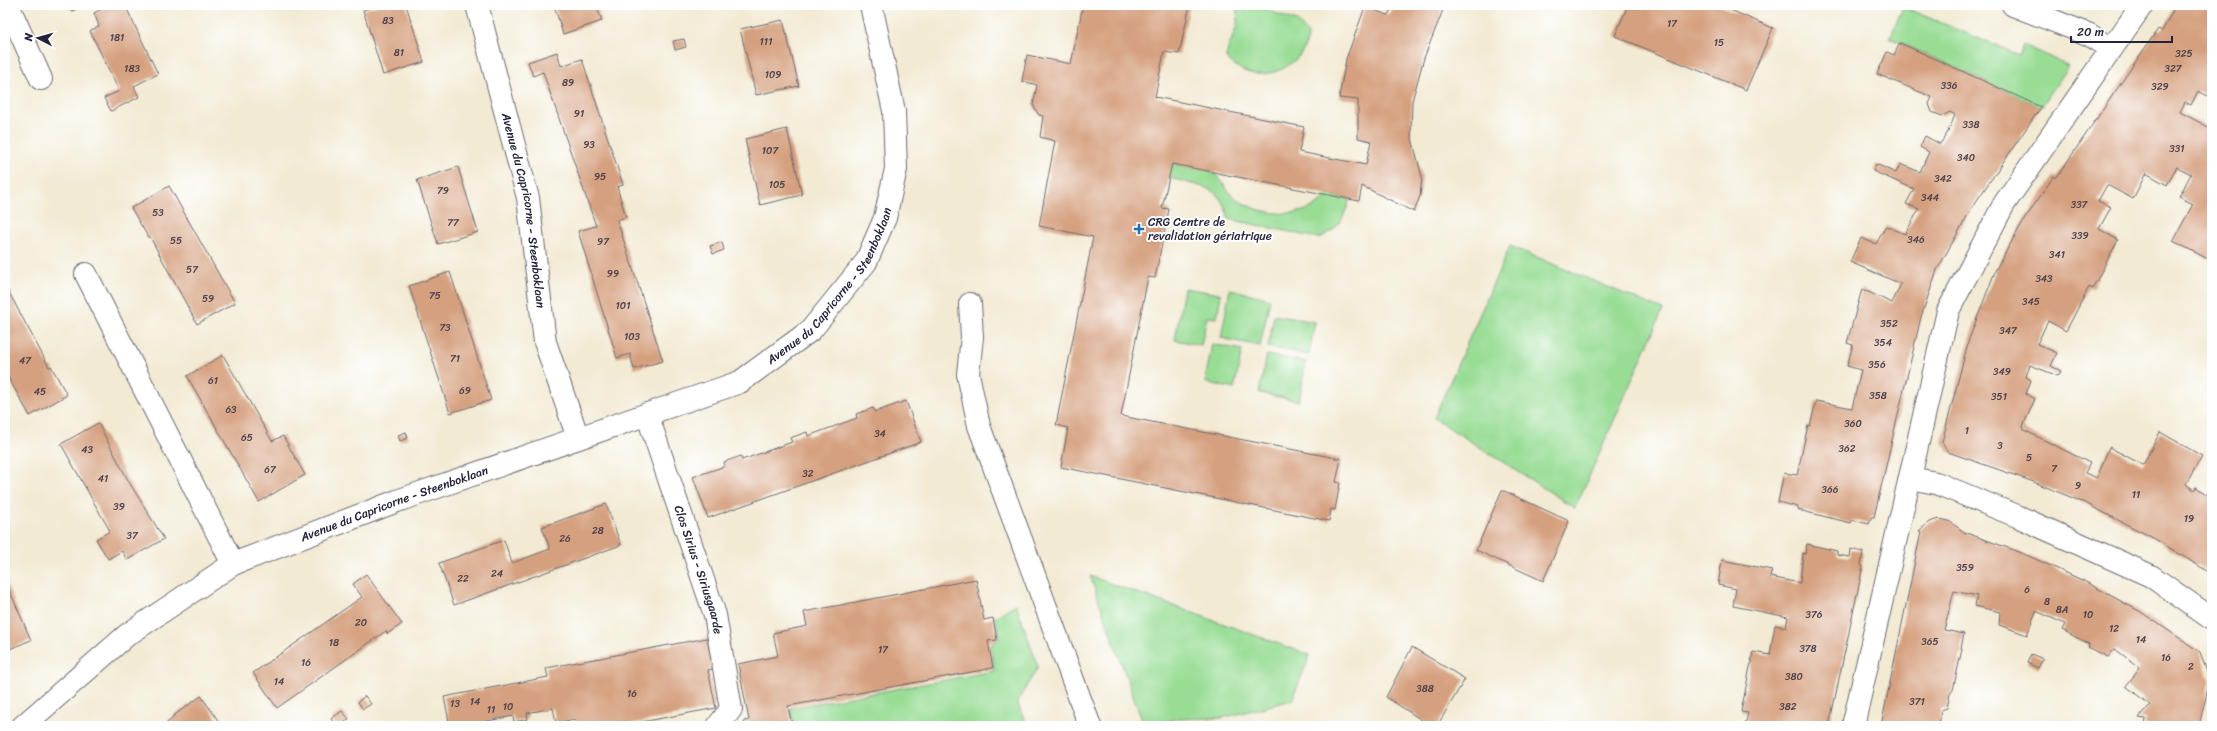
<svg xmlns="http://www.w3.org/2000/svg" width="2217" height="731" viewBox="0 0 2217 731" font-family="Sriracha,sans-serif">
	<style>
		.green { fill: #99dd95; stroke: #5e8068 }
		.building { fill: #d5a07f }
		.lines { fill: none; stroke-linecap: round; stroke-linejoin: round }
		.street-casing { stroke: #6b6870; stroke-width: 24 }
		.street { stroke: #fff; stroke-width: 22 }
		.poi-dot { fill: #1f6fb2; stroke: #fff; stroke-width: 1.5 }
		.labels { text-anchor: middle; stroke-width: 4; stroke-linejoin: round; paint-order: stroke }
		.number-label { font-size: 10px; fill: #4f424c }
		.street-label { font-size: 12px; fill: #22223b; stroke: #fff }
		.poi-label { font-size: 12px; fill: #22223b; stroke: #fff; text-anchor: start }
	</style>
	<rect width="100%" height="100%" fill="#fff"/>
	<filter id="ink" filterUnits="userSpaceOnUse"><feTurbulence type="fractalNoise" baseFrequency=".025" numOctaves="2"/><feDisplacementMap in="SourceGraphic" scale="8" xChannelSelector="R" yChannelSelector="G"/><feConvolveMatrix kernelMatrix="1 2 1 2 8 2 1 2 1" color-interpolation-filters="sRGB"/></filter>
	<filter id="wash" filterUnits="userSpaceOnUse"><feTurbulence type="fractalNoise" baseFrequency=".012" numOctaves="4" result="noise"/><feDisplacementMap in="SourceGraphic" scale="16" xChannelSelector="R" yChannelSelector="G"/><feGaussianBlur stdDeviation="0.9" result="paint"/><feColorMatrix in="noise" values="0 0 0 0 0 0 0 0 0 0 0 0 0 0 0 0 0 1.4 0 .05"/><feComposite in="paint" operator="in"/></filter>
	<g filter="url(#wash)">
		<rect width="100%" height="100%" fill="#f2ead3"/>
		<g class="green">
			<path d="M1240 5 1256 6 1297 21 1308 34C1307 58 1280 76 1256 74 1244 73 1235 66 1226 58 1228 40 1242 28 1236 9Z"/>
			<polygon points="1903,7 2019,55 2023,45 2069,66 2041,107 1890,38"/>
			<path d="M1172 164C1184 166 1200 167 1211 172 1220 175 1226 191 1234 197 1256 216 1309 222 1327 195L1350 199C1344 217 1338 232 1318 238L1229 219C1219 181 1199 189 1169 177Z"/>
			<polygon points="1510,246 1663,310 1575,508 1434,418"/>
			<polygon points="1184,288 1221,294 1217,318 1207,317 1201,345 1175,340"/>
			<polygon points="1230,289 1270,299 1260,346 1221,338"/>
			<polygon points="1274,315 1315,322 1309,355 1268,347"/>
			<polygon points="1212,344 1242,350 1234,389 1205,382"/>
			<polygon points="1267,355 1306,362 1299,401 1259,393"/>
			<polygon points="1090,576 1310,655 1292,700 1222,718 1174,719 1156,726 1144,726"/>
			<polygon points="1016,604 1038,667 1017,702 1027,726 794,726 790,708 994,671 991,644 1000,639 995,617"/>
		</g>
		<g id="blocks">
			<g class="building">
				<polygon points="69,5 84,5 72,11"/>
				<polygon points="110,5 125,5 158,74 134,86 139,97 111,111 104,98 119,91 90,31 99,26 94,13"/>
				<polygon points="379,5 406,5 424,62 383,75 363,10"/>
				<polygon points="554,5 596,5 602,21 563,34"/>
				<polygon points="1083,5 1190,5 1179,54 1164,52 1155,97 1304,127 1299,152 1366,165 1371,141 1358,138 1358,100 1339,98 1346,59 1365,7 1388,15 1394,5 1445,5 1424,58 1412,101 1411,135 1422,177 1420,196 1414,212 1362,186 1359,201 1172,164 1169,177 1162,208 1169,209 1155,278 1148,277 1121,416 1341,459 1336,482 1340,483 1335,510 1331,509 1329,521 1061,467 1068,428 1056,425 1093,237 1039,226 1055,141 1040,137 1043,116 1039,115 1033,105 1037,85 1022,81 1027,55 1071,64"/>
				<polygon points="1628,5 1718,5 1773,28 1746,90 1615,36"/>
				<polygon points="2176,5 2212,5 2212,98 2198,91 2191,105 2185,102 2180,112 2212,129 2212,251 2208,259 2173,241 2193,204 2179,197 2191,174 2177,167 2167,185 2146,173 2133,199 2107,185 2098,201 2111,207 2099,229 2118,240 2092,289 2089,287 2066,331 2048,321 2037,344 2057,353 2051,366 2061,371 2058,376 2030,365 2026,377 2031,380 2026,394 2035,399 2023,426 2024,430 2090,463 2085,473 2097,478 2109,447 2143,465 2160,432 2202,456 2186,484 2194,490 2196,487 2212,498 2212,574 2155,539 2087,504 2034,482 1948,452 1942,442 1969,339 1996,269 2024,220 2054,176 2056,178 2158,29 2162,31"/>
				<polygon points="783,20 799,86 756,95 740,29"/>
				<polygon points="684,39 686,47 675,50 673,41"/>
				<polygon points="1900,43 2041,107 1973,206 1937,270 1921,317 1874,517 1871,517 1869,524 1852,520 1851,523 1798,510 1798,507 1778,502 1784,473 1797,475 1808,425 1810,426 1816,401 1852,408 1861,370 1847,366 1853,345 1847,343 1862,289 1892,303 1901,284 1850,262 1861,238 1876,244 1886,226 1905,234 1919,209 1906,204 1914,189 1873,171 1876,164 1896,173 1900,164 1920,172 1929,152 1920,147 1925,136 1940,144 1948,132 1955,115 1950,112 1942,116 1932,112 1929,104 1932,97 1877,74 1887,52 1894,55"/>
				<polygon points="557,52 561,66 582,59 623,185 617,187 626,217 617,220 663,361 634,369 630,354 617,358 578,231 596,226 543,72 533,76 528,62"/>
				<polygon points="787,129 802,195 760,205 745,139"/>
				<polygon points="458,167 478,232 438,244 417,180"/>
				<polygon points="169,186 235,303 197,324 150,237 148,237 131,208"/>
				<polygon points="722,242 724,250 713,254 710,246"/>
				<polygon points="450,272 491,400 450,413 409,286"/>
				<polygon points="5,285 49,367 51,366 67,395 30,416 5,372"/>
				<polygon points="223,355 272,441 283,436 305,475 259,502 187,376"/>
				<polygon points="906,401 921,442 708,518 693,477 725,466 724,462 741,456 742,460 792,442 790,438 807,432 808,436 857,418 856,414 873,408 875,412"/>
				<polygon points="98,423 129,482 164,539 127,560 122,551 108,559 96,539 110,531 61,444"/>
				<polygon points="406,432 408,438 400,441 398,435"/>
				<polygon points="1502,490 1569,521 1543,581 1476,550"/>
				<polygon points="606,504 621,545 454,605 439,563 504,540 512,563 550,549 542,527"/>
				<polygon points="1939,519 1949,521 1964,532 2022,553 2084,581 2141,612 2200,652 2210,680 2199,726 2145,726 2146,719 2139,718 2150,705 2126,686 2140,668 2115,649 2108,657 2088,647 2089,644 2062,630 2065,624 2036,611 2027,635 1999,625 2000,612 1975,606 1977,596 1954,591 1944,630 1964,634 1961,648 1962,649 1953,690 1950,694 1947,708 1941,710 1939,726 1881,726 1921,532 1919,531 1929,522"/>
				<polygon points="1807,544 1837,551 1837,555 1850,557 1851,549 1863,552 1861,565 1863,566 1829,726 1745,726 1748,713 1741,712 1753,652 1770,655 1775,625 1786,627 1788,617 1733,606 1736,589 1718,585 1722,560 1772,570 1770,577 1800,583 1803,553 1805,554"/>
				<polygon points="366,574 402,624 387,634 386,631 277,708 253,673 362,597 353,584"/>
				<polygon points="976,579 984,620 993,618 997,640 988,641 993,668 788,706 792,726 745,726 744,721 749,720 738,664 778,656 773,633 807,626 804,612"/>
				<polygon points="5,580 31,640 5,651"/>
				<polygon points="707,638 713,669 708,670 716,708 620,726 577,726 575,719 556,723 553,708 527,713 528,719 514,722 513,716 462,726 450,726 444,697 548,677 546,668"/>
				<polygon points="1412,647 1465,679 1437,726 1431,726 1386,697"/>
				<polygon points="2031,654 2043,659 2038,668 2027,663"/>
				<polygon points="201,696 222,726 163,726 173,718 173,716"/>
				<polygon points="365,696 371,704 363,709 358,702"/>
				<polygon points="342,711 349,719 340,726 336,726 331,719"/>
			</g>
		</g>
	</g>
	<g filter="url(#ink)">
		<use href="#blocks" fill-opacity="0" stroke="#6b6870" stroke-width="1"/>
		<g class="lines">
			<g class="street-casing">
				<g id="street">
					<polyline points="8,5 41,79"/>
					<path id="s1" d="M477 5 528 198 545 342 578 438"/>
					<polyline points="2013,5 2090,35 2110,49"/>
					<polyline points="86,274 233,564"/>
					<polyline points="970,304 972,337 968,374 979,426 1090,726"/>
					<path id="s2" d="M647 414 715 615 731 709 718 726"/>
					<polyline points="1910,478 1936,483 2017,516 2151,576 2212,619"/>
					<path id="s3" d="M23 726 127 635 233 564 397 501 740 382 811 330 866 262 885 218 896 169 894 111 871 5"/>
					<polyline points="1853,726 1948,311 2004,204 2142,5"/>
				</g>
			</g>
			<use href="#street" class="street"/>
		</g>
	</g>
	<path class="poi-dot" d="M1137 223h4v4h4v4h-4v4h-4v-4h-4v-4h4z"/>
	<g class="labels">
		<g class="number-label">
			<text x="388" y="24">83</text>
			<text x="1672" y="27">17</text>
			<text x="117" y="41">181</text>
			<text x="766" y="45">111</text>
			<text x="1719" y="46">15</text>
			<text x="399" y="56">81</text>
			<text x="2184" y="57">325</text>
			<text x="132" y="72">183</text>
			<text x="2173" y="72">327</text>
			<text x="773" y="78">109</text>
			<text x="568" y="86">89</text>
			<text x="1949" y="89">336</text>
			<text x="2160" y="90">329</text>
			<text x="579" y="117">91</text>
			<text x="1971" y="128">338</text>
			<text x="589" y="148">93</text>
			<text x="2177" y="152">331</text>
			<text x="770" y="154">107</text>
			<text x="1966" y="161">340</text>
			<text x="600" y="180">95</text>
			<text x="1943" y="182">342</text>
			<text x="777" y="188">105</text>
			<text x="443" y="194">79</text>
			<text x="1930" y="201">344</text>
			<text x="2079" y="208">337</text>
			<text x="158" y="216">53</text>
			<text x="453" y="226">77</text>
			<text x="2080" y="239">339</text>
			<text x="1916" y="243">346</text>
			<text x="176" y="244">55</text>
			<text x="603" y="245">97</text>
			<text x="2057" y="258">341</text>
			<text x="192" y="273">57</text>
			<text x="613" y="277">99</text>
			<text x="2044" y="282">343</text>
			<text x="435" y="299">75</text>
			<text x="208" y="302">59</text>
			<text x="2031" y="305">345</text>
			<text x="623" y="309">101</text>
			<text x="1889" y="327">352</text>
			<text x="445" y="331">73</text>
			<text x="2008" y="334">347</text>
			<text x="632" y="340">103</text>
			<text x="1883" y="346">354</text>
			<text x="455" y="362">71</text>
			<text x="25" y="364">47</text>
			<text x="1877" y="368">356</text>
			<text x="2002" y="375">349</text>
			<text x="213" y="384">61</text>
			<text x="465" y="394">69</text>
			<text x="40" y="395">45</text>
			<text x="1878" y="399">358</text>
			<text x="1999" y="400">351</text>
			<text x="231" y="413">63</text>
			<text x="1853" y="427">360</text>
			<text x="1967" y="434">1</text>
			<text x="880" y="437">34</text>
			<text x="247" y="441">65</text>
			<text x="2000" y="449">3</text>
			<text x="1847" y="452">362</text>
			<text x="87" y="453">43</text>
			<text x="2029" y="461">5</text>
			<text x="2054" y="472">7</text>
			<text x="270" y="473">67</text>
			<text x="808" y="477">32</text>
			<text x="103" y="482">41</text>
			<text x="2078" y="489">9</text>
			<text x="1830" y="493">366</text>
			<text x="2136" y="498">11</text>
			<text x="119" y="510">39</text>
			<text x="2189" y="522">19</text>
			<text x="598" y="534">28</text>
			<text x="132" y="539">37</text>
			<text x="565" y="542">26</text>
			<text x="1965" y="571">359</text>
			<text x="497" y="577">24</text>
			<text x="463" y="582">22</text>
			<text x="2027" y="593">6</text>
			<text x="2047" y="605">8</text>
			<text x="2062" y="613">8A</text>
			<text x="1814" y="618">376</text>
			<text x="2088" y="618">10</text>
			<text x="361" y="626">20</text>
			<text x="2114" y="632">12</text>
			<text x="2141" y="643">14</text>
			<text x="1930" y="645">365</text>
			<text x="334" y="646">18</text>
			<text x="1808" y="652">378</text>
			<text x="883" y="653">17</text>
			<text x="2166" y="661">16</text>
			<text x="306" y="666">16</text>
			<text x="2191" y="670">2</text>
			<text x="1794" y="680">380</text>
			<text x="279" y="685">14</text>
			<text x="1425" y="692">388</text>
			<text x="632" y="697">16</text>
			<text x="475" y="705">14</text>
			<text x="1917" y="705">371</text>
			<text x="455" y="707">13</text>
			<text x="508" y="710">10</text>
			<text x="1788" y="710">382</text>
			<text x="491" y="713">11</text>
		</g>
		<g class="street-label">
			<text dy="4" stroke="none"><textPath href="#s1" startOffset="211">Avenue du Capricorne - Steenboklaan</textPath></text>
			<text dy="4" stroke="none"><textPath href="#s3" startOffset="939">Avenue du Capricorne - Steenboklaan</textPath></text>
			<text dy="4" stroke="none"><textPath href="#s3" startOffset="438">Avenue du Capricorne - Steenboklaan</textPath></text>
			<text dy="4" stroke="none"><textPath href="#s2" startOffset="164">Clos Sirius - Siriusgaarde</textPath></text>
		</g>
		<g class="poi-label">
			<text x="1148" y="226">CRG Centre de<tspan x="1148" dy="14">revalidation gériatrique</tspan></text>
		</g>
	</g>
	<rect width="2217" height="731" fill="none" stroke="#fff" stroke-width="20"/>
	<g transform="translate(38 38) rotate(276)" stroke="#ffffff" stroke-width="3" paint-order="stroke">
	<path d="M0-3L7 15L0 10L-7 15Z" fill="#22223b"/>
	<text y="-6" font-size="11" font-weight="bold" text-anchor="middle" fill="#22223b">N</text>
	</g>
	<path d="M2071 36v6h101v-6" fill="none" stroke="#22223b" stroke-width="2"/>
	<text x="2077" y="36" font-size="12" fill="#22223b" stroke="#ffffff" stroke-width="3" paint-order="stroke">20 m</text>
</svg>
